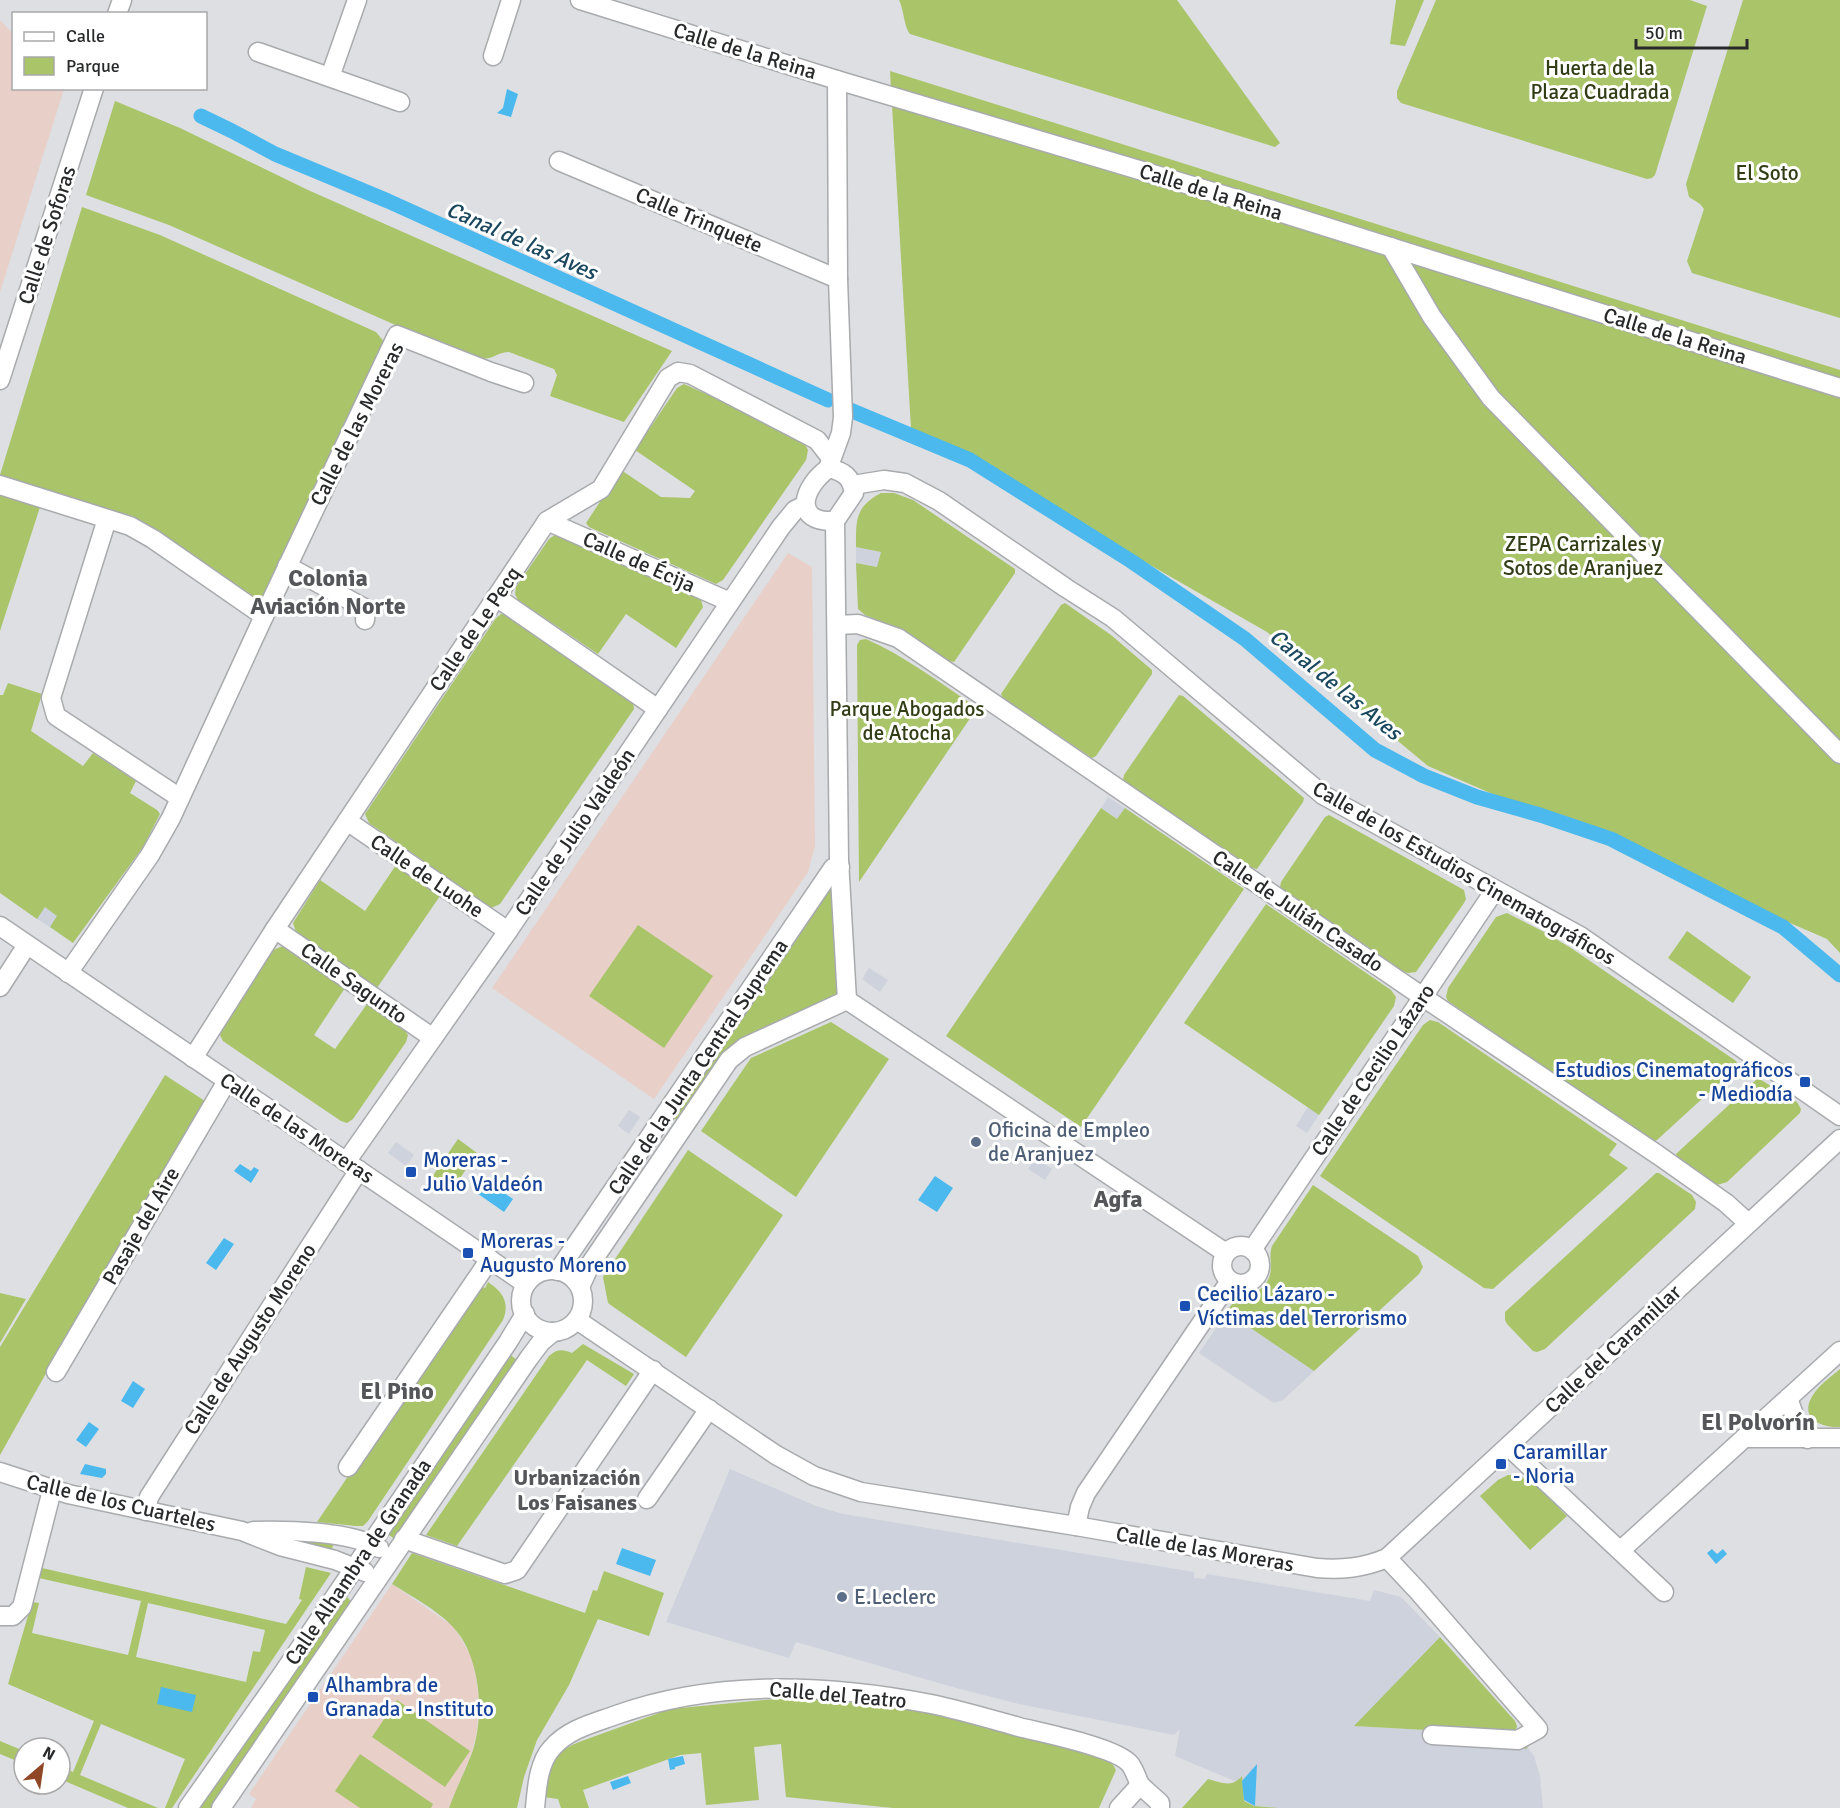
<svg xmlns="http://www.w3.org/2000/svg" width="1840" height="1808" viewBox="0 0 1840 1808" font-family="Signika,sans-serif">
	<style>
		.built { fill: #cdd2dc }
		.education { fill: #e8cfc8 }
		.green { fill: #a9c469; fill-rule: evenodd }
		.water { fill: #4bb9ee }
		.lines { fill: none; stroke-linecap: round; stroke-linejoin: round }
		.canal { stroke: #4bb9ee; stroke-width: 15 }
		.street-casing { stroke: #a8aaad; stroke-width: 21 }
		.street { stroke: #fff; stroke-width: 18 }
		.transit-dot { fill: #1a4fb4; stroke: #fff; stroke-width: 2 }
		.service-dot { fill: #5c6f8a; stroke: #fff; stroke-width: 2 }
		.labels { text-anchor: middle; stroke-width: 6; stroke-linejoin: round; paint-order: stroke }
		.street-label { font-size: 21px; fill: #28292a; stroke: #fff }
		.park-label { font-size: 21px; fill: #313d15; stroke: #fff }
		.transit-label { font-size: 21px; fill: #164399; stroke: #fff; text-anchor: start }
		.service-label { font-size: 21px; fill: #4e5e75; stroke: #fff; text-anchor: start }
		.water-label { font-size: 22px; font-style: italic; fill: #1b485e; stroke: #fff }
		.neighbourhood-label { font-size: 22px; font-weight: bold; fill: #555659; stroke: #fff }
		.quarter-label { font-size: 24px; font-weight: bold; fill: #555659; stroke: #fff }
	</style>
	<rect width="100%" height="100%" fill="#dddfe2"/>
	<g class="built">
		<polygon points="856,547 881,552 877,567 856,563"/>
		<polygon points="1108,797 1125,808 1118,819 1101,808"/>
		<polygon points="45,907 58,916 50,927 37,919"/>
		<polygon points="869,968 888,980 880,992 862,979"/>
		<polygon points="1308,1107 1319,1115 1307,1133 1296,1126"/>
		<polygon points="629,1110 640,1117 629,1134 618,1126"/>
		<polygon points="396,1142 414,1155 406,1166 388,1153"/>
		<polygon points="1035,1158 1052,1169 1045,1180 1028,1169"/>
		<polygon points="1227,1312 1314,1371 1283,1400 1274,1403 1199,1353"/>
		<polygon points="730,1469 816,1506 843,1514 1194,1572 1194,1578 1205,1579 1207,1574 1370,1601 1374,1590 1401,1597 1440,1637 1355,1726 1427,1730 1528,1748 1534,1756 1540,1776 1543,1808 1278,1808 1253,1806 1244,1800 1241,1777 1237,1782 1175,1756 1180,1729 1174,1735 1019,1704 960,1689 796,1642 789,1658 666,1622"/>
	</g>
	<g class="education">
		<polygon points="0,20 13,34 14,88 64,89 0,292"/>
		<polygon points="788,553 812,567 815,846 808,872 654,1099 492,988"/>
		<polygon points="392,1584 454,1627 471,1656 475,1669 479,1703 477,1731 472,1752 449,1808 251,1808 256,1799 249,1794"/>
	</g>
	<g class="green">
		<path d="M899 0H1177L1280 143 1275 147 910 34C904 27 904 10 899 0Z"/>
		<polygon points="1396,0 1424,0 1405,46 1390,44"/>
		<polygon points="1436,0 1690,0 1707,6 1655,175 1652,178 1647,179 1401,103 1397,98 1397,91"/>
		<polygon points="1743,0 1840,0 1840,318 1692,273 1687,261 1704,209 1700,204 1689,197 1686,184"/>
		<polygon points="890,71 1840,370 1840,953 1827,939 1428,766 1267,632 911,428"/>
		<path d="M115 101 180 128 308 190 672 351 624 422 550 396 557 375 554 369 509 352C497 352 492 361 480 358L400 327 169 225 86 195Z"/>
		<polygon points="82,207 160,235 376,332 385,343 262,603 259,603 152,532 0,475"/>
		<polygon points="684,384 771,423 803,441 808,450 806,460 723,580 716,584 589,527 586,523 621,470 661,497 690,498 695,491 635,450 677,388"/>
		<polygon points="0,491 41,504 0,631"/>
		<path d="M881 493H894L913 500 1015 569V573L954 662 949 661 895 627 865 615 858 609 856 563 877 567 881 552 856 547C856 520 855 507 881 493Z"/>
		<polygon points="556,534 701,600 703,607 676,648 626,614 598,654 518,600 515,594 516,587 549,539"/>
		<polygon points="1065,603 1111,635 1152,670 1152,674 1096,756 1092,758 1003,698 1001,694 1061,605"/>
		<polygon points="501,614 508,615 633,702 634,709 500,904 491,908 369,823 365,814 496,618"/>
		<path d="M866 639C906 657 941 683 977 708L859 882 857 645 860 640Z"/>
		<polygon points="8,683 42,694 31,731 83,766 93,753 136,781 130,793 157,810 160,814 143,847 73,943 50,927 57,916 45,907 37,919 0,893 0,695 3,695"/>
		<polygon points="1179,695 1183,696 1304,798 1303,802 1257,869 1252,868 1123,780 1124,775"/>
		<polygon points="1101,808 1117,819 1125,808 1244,889 1081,1127 946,1036"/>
		<polygon points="1329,815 1464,890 1466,899 1464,903 1416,972 1408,973 1404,972 1280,887 1281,882 1325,817"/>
		<polygon points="396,865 440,896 377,988 296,932 293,923 320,880 365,911"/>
		<polygon points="832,889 837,891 838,996 749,1039 680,1122 672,1117 827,890"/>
		<polygon points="1266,904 1391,990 1396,997 1394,1006 1319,1115 1184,1023"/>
		<polygon points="1507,913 1544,932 1571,948 1736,1061 1738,1066 1657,1140 1653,1142 1639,1132 1448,1001 1446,997 1448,988 1496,917"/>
		<polygon points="638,925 713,976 664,1048 589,996"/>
		<polygon points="1687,931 1751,977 1733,1003 1668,958"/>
		<polygon points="283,946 345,988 314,1035 335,1049 367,1004 404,1029 408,1035 406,1042 353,1119 347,1123 341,1121 236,1050 223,1041 220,1035 221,1029 273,950"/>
		<polygon points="1430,1020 1438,1022 1617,1144 1609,1155 1628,1168 1493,1289 1484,1288 1320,1176 1423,1025"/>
		<polygon points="831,1022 889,1059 796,1197 701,1131 751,1058"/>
		<polygon points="165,1075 208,1103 49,1368 0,1455 0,1347"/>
		<polygon points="1758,1078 1797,1102 1801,1109 1800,1113 1727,1182 1717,1185 1678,1159 1676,1154"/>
		<polygon points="458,1139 477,1153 452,1190 432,1177"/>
		<polygon points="688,1150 783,1215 686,1357 612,1306 608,1303 603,1277"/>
		<polygon points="1656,1173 1659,1173 1692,1195 1696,1202 1695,1209 1545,1349 1537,1352 1533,1351 1507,1324 1505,1320 1505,1312"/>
		<path d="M1313 1185 1418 1256 1423 1267 1419 1274 1314 1371 1227 1312C1229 1308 1232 1303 1236 1300 1246 1291 1259 1297 1268 1280 1274 1268 1268 1257 1272 1246Z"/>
		<path d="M488 1282C503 1292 510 1303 503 1320L368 1521 363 1526H356L317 1522 478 1285 485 1288Z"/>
		<polygon points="0,1293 26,1299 0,1343"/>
		<path d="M583 1344 634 1374 626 1386 587 1360 457 1546 426 1535 549 1356C557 1349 562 1349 572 1353Z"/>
		<polygon points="507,1352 519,1362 396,1540 385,1532"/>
		<path d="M1840 1369V1427C1818 1428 1797 1416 1815 1392 1822 1383 1832 1376 1840 1369Z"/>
		<path d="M1508 1475C1532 1473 1551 1501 1567 1516L1530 1550 1480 1496 1498 1480Z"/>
		<polygon points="278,1537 334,1542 331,1553"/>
		<path d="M412 1553 585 1613 593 1590 597 1591 604 1571 664 1593 649 1636 598 1619 569 1685 537 1740 524 1777 517 1808H449C456 1789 465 1771 472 1753 485 1716 481 1655 452 1626 437 1610 411 1596 392 1584Z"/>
		<path d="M306 1567 331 1573 172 1808H165L185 1759 101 1724 80 1775 158 1808H128L60 1779V1767L73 1772 94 1721 8 1684 32 1602 39 1603 32 1633 128 1655 141 1601 39 1578 42 1568 286 1624 302 1600 299 1599ZM148 1603 265 1630 260 1652 253 1651 246 1682 136 1657Z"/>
		<polygon points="344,1593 353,1604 213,1808 196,1808"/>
		<polygon points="1440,1637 1515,1721 1517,1726 1516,1730 1531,1743 1526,1749 1426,1730 1354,1726"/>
		<path d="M796 1697 929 1711 1110 1760 1116 1770 1099 1808H893L786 1797 781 1744 754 1747 759 1800 706 1805 701 1753 680 1755 583 1790 589 1808H561L558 1799 543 1797C549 1768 550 1754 579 1742L670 1709Z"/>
		<polygon points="397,1700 470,1751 445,1787 372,1737"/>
		<polygon points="0,1741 24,1751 24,1764 0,1754"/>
		<polygon points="360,1754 433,1804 431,1808 360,1808 335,1791"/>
		<path d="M1242 1776 1244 1801 1254 1806 1278 1808H1182L1208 1779C1222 1783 1232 1788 1242 1776Z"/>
	</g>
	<g class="water">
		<polygon points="507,89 518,94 511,117 497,113 503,108"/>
		<polygon points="240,1164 251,1171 254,1167 259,1170 251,1183 234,1171"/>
		<polygon points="935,1176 953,1188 937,1212 918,1200"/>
		<polygon points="483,1178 513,1199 504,1212 474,1191"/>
		<polygon points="224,1238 234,1244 216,1270 206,1263"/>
		<polygon points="133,1381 145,1389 133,1408 121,1401"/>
		<polygon points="89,1422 99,1429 86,1447 76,1440"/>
		<polygon points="85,1464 106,1469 106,1474 102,1478 80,1474"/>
		<polygon points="622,1548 656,1560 650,1576 616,1564"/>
		<polygon points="1712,1549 1717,1554 1723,1549 1727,1554 1716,1564 1707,1553"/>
		<polygon points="161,1687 196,1695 192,1712 157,1704"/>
		<polygon points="683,1756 685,1764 675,1767 675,1769 670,1770 668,1759"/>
		<polygon points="1257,1764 1255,1806 1244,1800 1242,1781"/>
		<polygon points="628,1776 631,1783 613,1790 610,1782"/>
	</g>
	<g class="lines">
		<g class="canal">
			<polyline points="201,116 232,131 275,154 388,201 828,400"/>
			<polyline points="850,410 970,460 1131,561 1245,639 1375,750 1424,776 1477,797 1540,815 1611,839 1783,927 1840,975"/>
		</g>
		<g class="street-casing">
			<g id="street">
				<polyline points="580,0 837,80 1250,203 1840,388"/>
				<polyline points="117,14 122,0"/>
				<polyline points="258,52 400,102"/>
				<polyline points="493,56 511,0"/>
				<polyline points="330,77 357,0"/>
				<polyline points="559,161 838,279"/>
				<polyline points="1391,247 1432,317 1491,398 1840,754"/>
				<polyline points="0,380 94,88"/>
				<polyline points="829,466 841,433 843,417 838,279 837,80"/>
				<path d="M829 468C844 472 851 476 854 493L835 521C791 523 803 486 829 468Z"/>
				<polyline points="0,485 130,526 153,539 264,616"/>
				<polyline points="853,485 884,480 905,483 939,501 1066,588 1113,618 1323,795 1580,936 1840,1116"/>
				<polyline points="107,519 51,698 56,716 180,798"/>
				<polyline points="547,521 730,602"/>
				<polyline points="287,566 366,609 365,620"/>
				<polyline points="496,597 658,709"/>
				<polyline points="837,625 858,624 898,638 1423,997 1658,1155 1726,1203 1747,1222"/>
				<polyline points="347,821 508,931"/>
				<polyline points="0,926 526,1284"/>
				<polyline points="275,929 433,1038"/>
				<polyline points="68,973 150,855 171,818 264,616 397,335 491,372 524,383"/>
				<polyline points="0,987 27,945"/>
				<polyline points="847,1000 1226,1253"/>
				<polyline points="193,1058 275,929 547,521 601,489 668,378 678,372 690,374 817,440 831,458"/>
				<polyline points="346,1162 508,931 781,527 795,510 805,505"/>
				<circle cx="1241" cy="1265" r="19"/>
				<polyline points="1252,1250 1495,890"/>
				<circle cx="552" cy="1301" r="31"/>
				<polyline points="558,1271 833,868 840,867"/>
				<polyline points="580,1287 591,1263 729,1060 745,1047 847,1000 839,860 835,521"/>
				<path d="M577 1320 776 1455 814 1476 861 1492 1076 1526 1317 1568C1342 1570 1363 1568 1387 1558L1840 1139"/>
				<polyline points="56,1372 227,1081"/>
				<polyline points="1788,1398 1798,1426 1807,1439"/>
				<polyline points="1744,1438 1840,1438"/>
				<polyline points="1509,1447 1664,1592"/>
				<polyline points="348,1467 490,1259"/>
				<polyline points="0,1472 68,1494 242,1531 280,1546 335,1560 365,1572"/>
				<polyline points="647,1499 709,1409"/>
				<polyline points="146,1511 149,1497 359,1170"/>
				<polyline points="1076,1526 1080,1507 1086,1493 1230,1281"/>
				<path d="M253 1531C286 1530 350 1531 379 1548"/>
				<polyline points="404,1539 505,1574 517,1570 653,1370"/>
				<polyline points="1621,1550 1840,1351"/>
				<polyline points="1387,1558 1418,1591 1538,1729 1518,1740 1432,1735"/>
				<polyline points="0,1616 13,1616 22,1607 52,1490"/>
				<polyline points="188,1808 281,1676 508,1342 525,1314"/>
				<polyline points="221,1808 529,1358 541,1342 553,1332"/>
				<path d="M535 1808C537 1788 538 1763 552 1748 568 1729 594 1723 616 1715 716 1679 828 1684 931 1704 960 1710 990 1719 1019 1727 1042 1733 1116 1747 1130 1764 1134 1769 1137 1778 1140 1785"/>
				<polyline points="1119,1808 1140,1785 1160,1803 1160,1808"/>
			</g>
		</g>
		<use href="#street" class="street"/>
	</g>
	<g class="transit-dot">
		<rect x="1799" y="1076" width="12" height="12" rx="3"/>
		<rect x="405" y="1166" width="12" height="12" rx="3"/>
		<rect x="462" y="1247" width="12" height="12" rx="3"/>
		<rect x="1179" y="1300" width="12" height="12" rx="3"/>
		<rect x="1495" y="1458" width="12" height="12" rx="3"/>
		<rect x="307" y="1691" width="12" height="12" rx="3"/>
	</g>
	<g class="service-dot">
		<circle cx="976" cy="1142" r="6"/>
		<circle cx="842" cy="1597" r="6"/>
	</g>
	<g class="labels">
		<g class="street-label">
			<text transform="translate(745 51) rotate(17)" y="7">Calle de la Reina</text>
			<text transform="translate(1211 192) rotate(17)" y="7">Calle de la Reina</text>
			<text transform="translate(699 220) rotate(23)" y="7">Calle Trinquete</text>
			<text transform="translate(47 235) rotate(-72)" y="7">Calle de Soforas</text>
			<text transform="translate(1675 336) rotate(17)" y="7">Calle de la Reina</text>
			<text transform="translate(357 424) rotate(-63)" y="7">Calle de las Moreras</text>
			<text transform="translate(639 562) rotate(24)" y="7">Calle de Écija</text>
			<text transform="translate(475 629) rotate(-56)" y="7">Calle de Le Pecq</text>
			<text transform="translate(575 832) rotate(-56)" y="7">Calle de Julio Valdeón</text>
			<text transform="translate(1464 873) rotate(30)" y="7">Calle de los Estudios Cinematográficos</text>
			<text transform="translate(427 876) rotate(34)" y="7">Calle de Luohe</text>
			<text transform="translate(1298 911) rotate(34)" y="7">Calle de Julián Casado</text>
			<text transform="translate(354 983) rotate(35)" y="7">Calle Sagunto</text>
			<text transform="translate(698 1067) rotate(-56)" y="7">Calle de la Junta Central Suprema</text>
			<text transform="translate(1373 1070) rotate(-56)" y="7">Calle de Cecilio Lázaro</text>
			<text transform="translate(297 1128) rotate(34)" y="7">Calle de las Moreras</text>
			<text transform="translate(141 1226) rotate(-60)" y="7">Pasaje del Aire</text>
			<text transform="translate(250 1339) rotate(-57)" y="7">Calle de Augusto Moreno</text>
			<text transform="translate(1613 1349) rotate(-43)" y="7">Calle del Caramillar</text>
			<text transform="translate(121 1503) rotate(13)" y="7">Calle de los Cuarteles</text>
			<text transform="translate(1205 1549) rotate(10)" y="7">Calle de las Moreras</text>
			<text transform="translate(358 1562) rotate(-56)" y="7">Calle Alhambra de Granada</text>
			<text transform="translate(838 1695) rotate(5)" y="7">Calle del Teatro</text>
		</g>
		<g class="park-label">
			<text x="1600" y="75">Huerta de la<tspan x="1600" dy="24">Plaza Cuadrada</tspan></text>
			<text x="1767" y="180">El Soto</text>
			<text x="1583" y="551">ZEPA Carrizales y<tspan x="1583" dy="24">Sotos de Aranjuez</tspan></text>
			<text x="907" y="716">Parque Abogados<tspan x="907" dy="24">de Atocha</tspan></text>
		</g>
		<g class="transit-label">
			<text x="1793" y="1077" text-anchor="end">Estudios Cinematográficos<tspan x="1793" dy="24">- Mediodía</tspan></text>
			<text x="423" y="1167">Moreras -<tspan x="423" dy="24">Julio Valdeón</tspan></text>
			<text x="480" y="1248">Moreras -<tspan x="480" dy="24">Augusto Moreno</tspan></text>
			<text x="1197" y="1301">Cecilio Lázaro -<tspan x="1197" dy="24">Víctimas del Terrorismo</tspan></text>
			<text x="1513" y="1459">Caramillar<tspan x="1513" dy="24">- Noria</tspan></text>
			<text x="325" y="1692">Alhambra de<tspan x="325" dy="24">Granada - Instituto</tspan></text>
		</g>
		<g class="service-label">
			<text x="988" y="1137">Oficina de Empleo<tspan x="988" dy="24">de Aranjuez</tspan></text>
			<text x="854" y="1604">E.Leclerc</text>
		</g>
		<g class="water-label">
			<text transform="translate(522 240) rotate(24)" y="8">Canal de las Aves</text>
			<text transform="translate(1336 684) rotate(39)" y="8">Canal de las Aves</text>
		</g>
		<g class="neighbourhood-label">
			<text x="577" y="1485">Urbanización<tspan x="577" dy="25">Los Faisanes</tspan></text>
		</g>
		<g class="quarter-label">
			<text x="328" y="586">Colonia<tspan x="328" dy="28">Aviación Norte</tspan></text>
			<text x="1118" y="1207">Agfa</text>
			<text x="397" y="1399">El Pino</text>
			<text x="1758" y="1430">El Polvorín</text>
		</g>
	</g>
	<rect x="12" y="12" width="195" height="78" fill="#ffffff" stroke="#a9a9aa" stroke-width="1.5"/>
	<rect x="24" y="32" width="30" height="9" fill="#ffffff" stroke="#a9a9aa" stroke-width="1.5"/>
	<text x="66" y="42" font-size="18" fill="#28292a">Calle</text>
	<rect x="24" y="57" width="30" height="18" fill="#a9c469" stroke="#a9a9aa" stroke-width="1.5"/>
	<text x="66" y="72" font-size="18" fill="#28292a">Parque</text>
	<g transform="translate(42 1766) rotate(29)"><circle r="28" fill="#ffffff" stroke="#a9a9aa" stroke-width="1.5"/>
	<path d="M0-4.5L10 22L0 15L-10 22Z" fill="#8f4726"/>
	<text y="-9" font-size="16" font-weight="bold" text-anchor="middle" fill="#28292a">N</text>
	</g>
	<path d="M1636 39v9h111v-9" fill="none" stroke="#28292a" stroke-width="3"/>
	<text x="1645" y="39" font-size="18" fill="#28292a" stroke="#ffffff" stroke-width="4.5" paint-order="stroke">50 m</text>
</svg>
